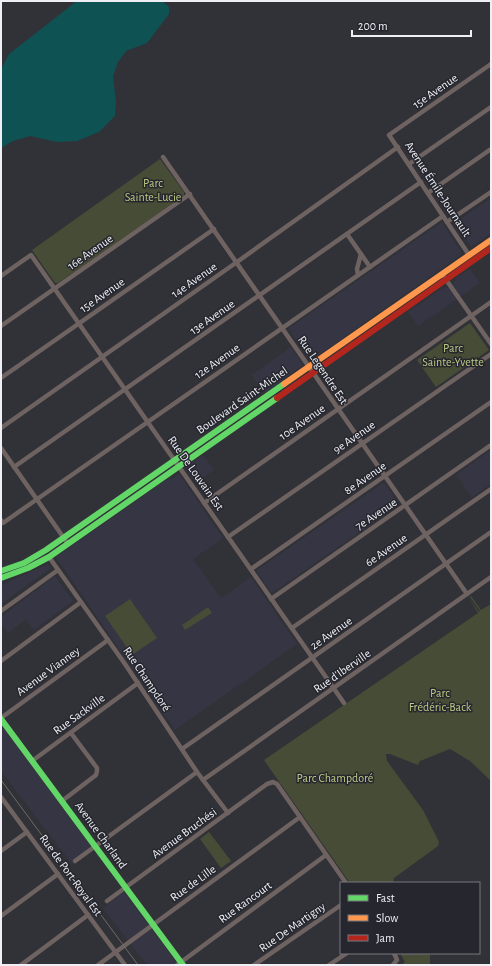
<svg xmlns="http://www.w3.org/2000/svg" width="492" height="966" viewBox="0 0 492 966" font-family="'Alegreya Sans',sans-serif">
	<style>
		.built { fill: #353543 }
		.green { fill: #474c36 }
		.water { fill: #0f5254 }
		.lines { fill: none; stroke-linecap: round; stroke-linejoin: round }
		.street { stroke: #6f6362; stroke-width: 4.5 }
		.fast { stroke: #63d668; stroke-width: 6 }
		.slow { stroke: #ff974d; stroke-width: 6 }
		.jam { stroke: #b3261e; stroke-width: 6 }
		.rail { stroke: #70696a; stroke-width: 1 }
		.labels { text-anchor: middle; stroke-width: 3; stroke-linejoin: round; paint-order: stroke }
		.street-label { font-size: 12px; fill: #efeff5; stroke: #26262e }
		.park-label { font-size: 12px; fill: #bccb84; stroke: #26262e }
	</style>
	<rect width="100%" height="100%" fill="#313237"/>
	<g class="built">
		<polygon points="491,198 491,233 471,247 455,223"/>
		<polygon points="442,222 461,252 461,255 316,357 314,355 309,359 289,330 289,328"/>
		<polygon points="470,269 480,283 418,326 408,312 444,287 448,288 454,283 456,278"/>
		<polygon points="291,347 302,363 302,366 265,393 251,375"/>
		<polygon points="491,450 491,484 472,497 456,475"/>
		<polygon points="203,455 214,470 196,483 186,470 186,467"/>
		<polygon points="179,474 223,538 193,559 221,598 251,577 297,644 175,730 57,559 56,557 169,478 171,480"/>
		<polygon points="383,483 384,483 398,503 395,505 396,507 272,593 257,572 257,570"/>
		<polygon points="48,564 51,568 1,604 1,585"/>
		<polygon points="55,576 73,601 34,630 26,619 8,633 1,624 1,617"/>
		<polygon points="1,724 96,846 72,864 1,771"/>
		<polygon points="124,892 176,962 172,965 147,965 103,908"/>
	</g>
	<g class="green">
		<polygon points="160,159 184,192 184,196 58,283 55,283 32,250"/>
		<polygon points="470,323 489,350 436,387 417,360"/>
		<polygon points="471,596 481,610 491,604 491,781 470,761 450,749 420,761 418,765 390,754 386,754 387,761 423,810 439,842 438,846 394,878 393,883 350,883 264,760 478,613 469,598 479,612 480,611 470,597"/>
		<polygon points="130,599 157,638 132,655 105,616"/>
		<polygon points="208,607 212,613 185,630 182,625"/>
		<polygon points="209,832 231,861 221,868 200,839"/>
		<polygon points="400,953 430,953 430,965 401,965 405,962"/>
	</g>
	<polygon class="water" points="77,1 162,1 169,7 169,14 147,43 126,51 118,62 113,76 116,102 115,116 99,132 77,141 57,142 30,136 13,141 1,148 1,69 9,54"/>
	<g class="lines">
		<g class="street">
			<polyline points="163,157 467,594"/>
			<polyline points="409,164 491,107"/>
			<polyline points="428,193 491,149"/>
			<polyline points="447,222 491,192"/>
			<polyline points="347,234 370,267"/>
			<polyline points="469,255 389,135 491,64"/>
			<polyline points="442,274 491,344"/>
			<polyline points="358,275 357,269 361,254"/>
			<polyline points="1,276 31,255 344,703"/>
			<polyline points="1,326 190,194"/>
			<polyline points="1,378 214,229"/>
			<polyline points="1,428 237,262 398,147"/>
			<polyline points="1,448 68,544"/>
			<polyline points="14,467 421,182"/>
			<polyline points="204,503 491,302"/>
			<polyline points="1,520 3,523 33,502 443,216"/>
			<polyline points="228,537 491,354"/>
			<polyline points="49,557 125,664 197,772 228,813"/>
			<polyline points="251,569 491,402"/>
			<polyline points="271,599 491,445"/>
			<polyline points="1,611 58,570"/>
			<polyline points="292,628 491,489"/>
			<polyline points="1,661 81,602"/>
			<polyline points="1,718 108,640"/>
			<polyline points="182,749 491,532"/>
			<polyline points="32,761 138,683"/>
			<polyline points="203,780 491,577"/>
			<polyline points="1,797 125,965"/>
			<polyline points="62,801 96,775 97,771 97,768 71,733"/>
			<polyline points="1,851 27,832"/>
			<polyline points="75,861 197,772"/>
			<polyline points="107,901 267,784 273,782 277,784 346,883"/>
			<polyline points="1,916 58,874"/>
			<polyline points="21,965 88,915"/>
			<polyline points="98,965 300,817"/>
			<polyline points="177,965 326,855"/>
			<polyline points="254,965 341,905"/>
			<polyline points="329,965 347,953"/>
			<polyline points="393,965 397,960 394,953"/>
		</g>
		<g class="fast">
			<polyline points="1,571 24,563 46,550 284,384"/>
			<polyline points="1,578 28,568 49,557 277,398"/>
			<polyline points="1,719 183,965"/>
		</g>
		<polyline class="slow" points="284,384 491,240"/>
		<polyline class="jam" points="277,398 491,248"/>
		<polyline class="rail" points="1,780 138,965"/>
	</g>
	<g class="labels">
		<g class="street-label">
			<text transform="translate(435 91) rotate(-35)" y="4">15e Avenue</text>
			<text transform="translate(438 189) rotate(57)" y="4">Avenue Émile-Journault</text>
			<text transform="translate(90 252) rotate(-35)" y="4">16e Avenue</text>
			<text transform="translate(194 280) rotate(-35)" y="4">14e Avenue</text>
			<text transform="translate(102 295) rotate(-35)" y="4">15e Avenue</text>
			<text transform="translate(212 317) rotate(-35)" y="4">13e Avenue</text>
			<text transform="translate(217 361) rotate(-35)" y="4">12e Avenue</text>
			<text transform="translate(323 370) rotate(56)" y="4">Rue Legendre Est</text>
			<text transform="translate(242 400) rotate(-35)" y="4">Boulevard Saint-Michel</text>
			<text transform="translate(302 422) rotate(-35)" y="4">10e Avenue</text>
			<text transform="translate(354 437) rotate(-35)" y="4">9e Avenue</text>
			<text transform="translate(196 473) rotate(55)" y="4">Rue De Louvain Est</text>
			<text transform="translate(365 478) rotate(-35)" y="4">8e Avenue</text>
			<text transform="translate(376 514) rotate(-34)" y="4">7e Avenue</text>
			<text transform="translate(386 550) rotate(-35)" y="4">6e Avenue</text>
			<text transform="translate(331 633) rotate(-35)" y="4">2e Avenue</text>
			<text transform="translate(48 671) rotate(-36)" y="4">Avenue Vianney</text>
			<text transform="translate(342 671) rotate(-35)" y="4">Rue d'Iberville</text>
			<text transform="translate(147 679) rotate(56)" y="4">Rue Champdoré</text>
			<text transform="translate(79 714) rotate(-36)" y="4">Rue Sackville</text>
			<text transform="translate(184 833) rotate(-36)" y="4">Avenue Bruchési</text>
			<text transform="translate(101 835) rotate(54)" y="4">Avenue Charland</text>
			<text transform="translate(71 875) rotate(54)" y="4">Rue de Port-Royal Est</text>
			<text transform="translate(193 883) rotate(-36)" y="4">Rue de Lille</text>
			<text transform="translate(245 902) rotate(-36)" y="4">Rue Rancourt</text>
			<text transform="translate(292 927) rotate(-35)" y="4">Rue De Martigny</text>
		</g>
		<g class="park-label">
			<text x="153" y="187">Parc<tspan x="153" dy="14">Sainte-Lucie</tspan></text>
			<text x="453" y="352">Parc<tspan x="453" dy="14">Sainte-Yvette</tspan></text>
			<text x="440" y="697">Parc<tspan x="440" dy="14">Frédéric-Back</tspan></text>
			<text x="335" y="782">Parc Champdoré</text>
		</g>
	</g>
	<rect width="492" height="966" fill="none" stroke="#efeff5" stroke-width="4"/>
	<rect x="340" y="882" width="140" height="72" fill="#26262e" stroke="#76767e"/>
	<rect x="348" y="895" width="20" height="6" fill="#63d668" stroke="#76767e"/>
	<text x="376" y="902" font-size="12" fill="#efeff5">Fast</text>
	<rect x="348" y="915" width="20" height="6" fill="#ff974d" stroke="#76767e"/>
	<text x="376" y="922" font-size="12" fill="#efeff5">Slow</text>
	<rect x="348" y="935" width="20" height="6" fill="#b3261e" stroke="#76767e"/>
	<text x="376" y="942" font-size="12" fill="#efeff5">Jam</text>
	<path d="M352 30v6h119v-6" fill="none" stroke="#efeff5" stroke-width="2"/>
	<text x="358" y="30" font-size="12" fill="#efeff5" stroke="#26262e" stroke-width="3" paint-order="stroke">200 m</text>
</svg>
